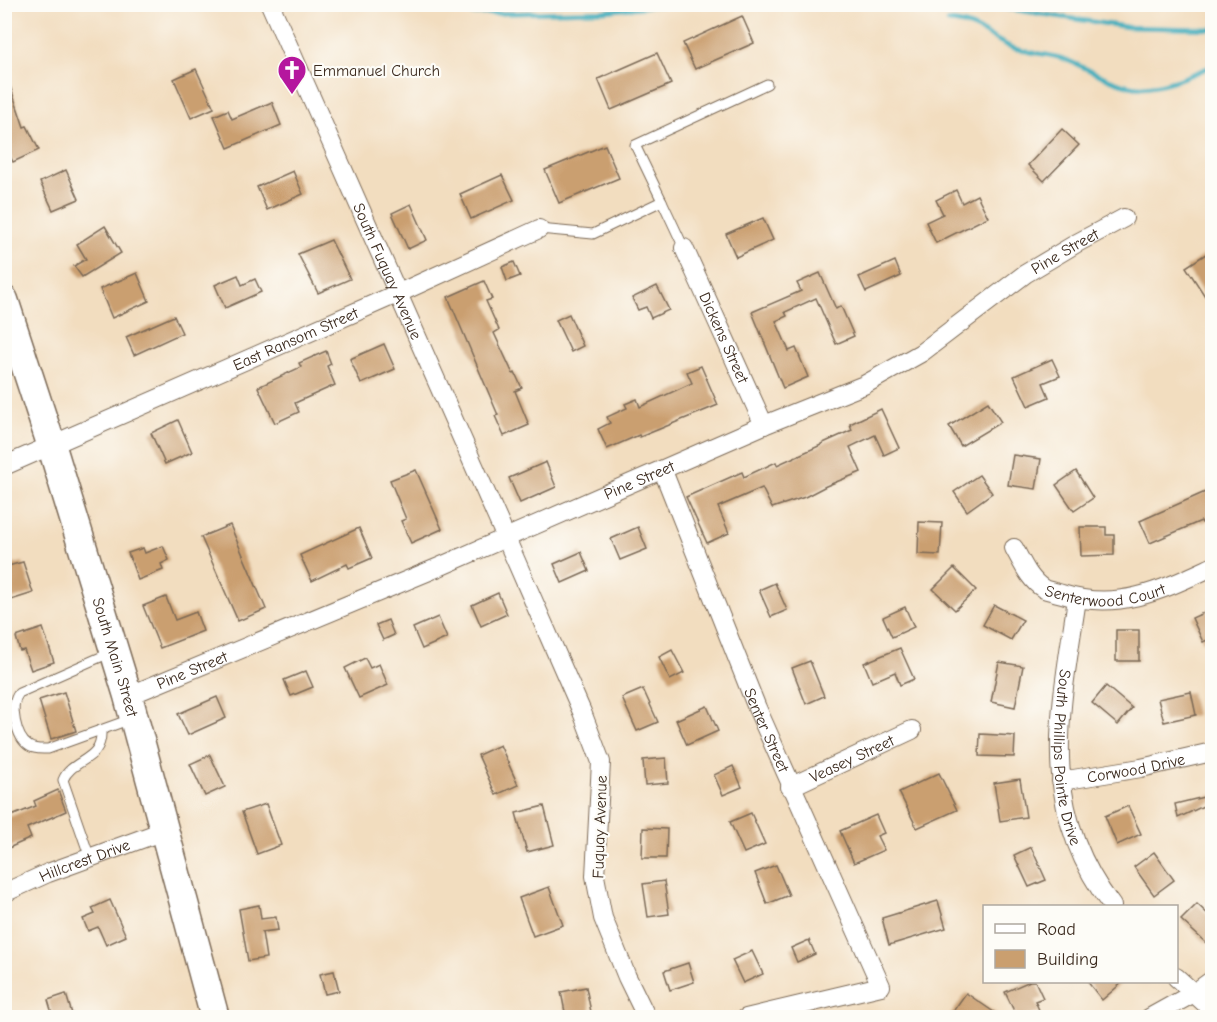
<svg xmlns="http://www.w3.org/2000/svg" width="1217" height="1022" viewBox="0 0 1217 1022" font-family="'Comic Neue',sans-serif">
	<style>
		.lines { fill: none; stroke-linecap: round; stroke-linejoin: round }
		.stream { stroke: #41afbe; stroke-width: 4.5 }
		.building { fill: #ca9f6f }
		.lane-casing { stroke: #7b6956; stroke-width: 11 }
		.street-casing { stroke: #7b6956; stroke-width: 20 }
		.primary-casing { stroke: #7b6956; stroke-width: 31 }
		.lane { stroke: #fff; stroke-width: 9 }
		.street { stroke: #fff; stroke-width: 18 }
		.primary { stroke: #fff; stroke-width: 28 }
		.labels { text-anchor: middle; stroke-width: 4.5; stroke-linejoin: round; paint-order: stroke }
		.poi-label { font-size: 16px; fill: #3b2a1e; stroke: #fdfcf7; text-anchor: start }
		.street-label { font-size: 16px; fill: #3b2a1e; stroke: #fdfcf7 }
	</style>
	<rect width="100%" height="100%" fill="#fdfcf7"/>
	<filter id="ink" filterUnits="userSpaceOnUse"><feTurbulence type="fractalNoise" baseFrequency=".0167" numOctaves="2"/><feDisplacementMap in="SourceGraphic" scale="12" xChannelSelector="R" yChannelSelector="G"/><feConvolveMatrix kernelMatrix="1 2 1 2 8 2 1 2 1" color-interpolation-filters="sRGB"/></filter>
	<filter id="wash" filterUnits="userSpaceOnUse"><feTurbulence type="fractalNoise" baseFrequency=".008" numOctaves="4" result="noise"/><feDisplacementMap in="SourceGraphic" scale="24" xChannelSelector="R" yChannelSelector="G"/><feGaussianBlur stdDeviation="1.35" result="paint"/><feColorMatrix in="noise" values="0 0 0 0 0 0 0 0 0 0 0 0 0 0 0 0 0 1.4 0 .05"/><feComposite in="paint" operator="in"/></filter>
	<g filter="url(#wash)">
		<rect width="100%" height="100%" fill="#f2ddbf"/>
		<g class="lines">
			<g class="stream">
				<polyline points="334,4 336,4"/>
				<polyline points="412,4 476,14 606,11 670,4"/>
				<polyline points="976,4 1127,27 1212,29"/>
				<path d="M948 22C974 23 988 37 1011 47 1028 54 1047 53 1064 59 1088 68 1117 87 1142 87 1167 86 1190 75 1212 66"/>
			</g>
		</g>
		<g id="blocks">
			<g class="building">
				<polygon points="742,16 754,43 695,69 683,43"/>
				<polygon points="657,53 671,84 611,110 598,79"/>
				<polygon points="196,69 214,108 191,118 174,79"/>
				<polygon points="4,77 7,77 24,127 27,126 39,150 13,162 6,148 11,146 4,133"/>
				<polygon points="272,102 281,125 228,148 214,116 228,110 232,119"/>
				<polygon points="1062,129 1079,145 1044,181 1028,165"/>
				<polygon points="605,145 619,178 559,203 545,170"/>
				<polygon points="66,170 79,199 53,210 40,182"/>
				<polygon points="293,171 303,194 267,210 257,187"/>
				<polygon points="502,175 514,200 471,219 460,194"/>
				<polygon points="956,190 962,203 977,195 988,217 936,243 926,222 943,214 936,200"/>
				<polygon points="411,204 427,240 408,249 392,213"/>
				<polygon points="763,218 773,240 736,257 726,234"/>
				<polygon points="105,226 121,253 82,277 74,266 86,259 77,244"/>
				<polygon points="331,240 350,279 318,293 298,254"/>
				<polygon points="1212,250 1212,307 1186,267"/>
				<polygon points="895,261 901,276 866,292 859,277"/>
				<polygon points="514,262 520,276 507,281 502,267"/>
				<polygon points="137,273 149,301 112,318 100,289"/>
				<polygon points="820,273 836,309 841,306 854,336 836,344 816,298 785,312 787,316 776,321 789,351 796,348 808,377 783,388 752,312 801,291 797,283"/>
				<polygon points="238,275 242,285 255,279 261,292 225,308 215,285"/>
				<polygon points="484,281 492,299 486,301 499,330 494,333 513,374 515,373 522,388 515,391 529,425 504,436 495,416 498,415 448,297"/>
				<polygon points="657,286 669,310 651,318 646,307 638,310 632,298"/>
				<polygon points="569,314 583,346 571,352 556,320"/>
				<polygon points="174,316 182,333 134,355 126,337"/>
				<polygon points="384,344 395,369 361,384 350,359"/>
				<polygon points="326,351 331,364 327,366 335,385 295,403 299,412 275,423 258,387 301,367 299,363"/>
				<polygon points="1052,359 1060,376 1043,383 1049,397 1028,406 1014,376"/>
				<polygon points="701,366 718,405 640,437 639,435 607,449 598,429 610,423 607,417 627,408 625,404 637,399 640,407 692,383 687,372"/>
				<polygon points="988,402 1001,422 961,446 949,426"/>
				<polygon points="881,409 899,448 884,455 875,435 850,447 861,472 826,486 805,497 772,508 762,488 718,507 729,533 707,543 686,497 742,472 744,477 776,462 777,465 821,445 821,444 852,430 850,424"/>
				<polygon points="178,420 192,452 165,464 151,433"/>
				<polygon points="1013,455 1041,459 1036,489 1008,485"/>
				<polygon points="546,462 556,487 520,503 509,478"/>
				<polygon points="416,470 442,529 411,543 401,521 406,519 390,480"/>
				<polygon points="1076,471 1093,498 1074,511 1056,485"/>
				<polygon points="979,475 992,493 967,511 954,492"/>
				<polygon points="1212,489 1212,518 1202,523 1201,521 1150,543 1140,521"/>
				<polygon points="919,522 942,523 940,555 918,554"/>
				<polygon points="230,525 266,609 238,621 201,537"/>
				<polygon points="638,527 647,549 620,560 611,539"/>
				<polygon points="1080,527 1106,527 1106,535 1114,535 1114,555 1081,556"/>
				<polygon points="359,528 372,558 349,568 347,564 312,581 300,555"/>
				<polygon points="163,546 169,560 161,564 163,570 138,580 128,553 143,548 145,553"/>
				<polygon points="581,552 589,571 562,583 554,564"/>
				<polygon points="23,562 33,593 11,600 4,579 4,567"/>
				<polygon points="954,568 976,590 955,610 933,589"/>
				<polygon points="775,583 787,610 771,617 759,590"/>
				<polygon points="498,593 507,614 481,626 472,605"/>
				<polygon points="166,597 175,620 196,612 203,631 160,648 143,606"/>
				<polygon points="994,605 1023,620 1011,640 983,625"/>
				<polygon points="905,607 914,627 892,637 883,617"/>
				<polygon points="1212,609 1212,638 1203,642 1192,618"/>
				<polygon points="438,617 447,638 422,649 413,628"/>
				<polygon points="388,620 394,635 383,640 376,625"/>
				<polygon points="43,628 54,662 31,670 24,650 20,651 16,637"/>
				<rect x="1116" y="630" width="23" height="31"/>
				<polygon points="900,648 914,679 900,685 895,672 872,682 864,663"/>
				<polygon points="672,650 684,673 670,680 659,657"/>
				<polygon points="365,658 370,668 379,664 388,685 359,698 345,668"/>
				<polygon points="810,661 824,696 806,704 792,668"/>
				<polygon points="999,662 1023,666 1015,707 991,702"/>
				<polygon points="306,671 313,687 291,696 284,680"/>
				<polygon points="1106,686 1132,708 1118,725 1092,703"/>
				<polygon points="643,689 658,722 637,731 622,698"/>
				<polygon points="64,692 76,731 51,739 39,700"/>
				<polygon points="1191,692 1196,715 1164,722 1158,699"/>
				<polygon points="217,697 226,718 188,735 178,714"/>
				<polygon points="707,706 718,731 687,745 676,720"/>
				<polygon points="980,734 1015,736 1014,757 979,756"/>
				<polygon points="500,745 518,785 496,795 478,755"/>
				<polygon points="210,755 225,787 205,796 190,764"/>
				<polygon points="666,758 668,783 645,785 643,760"/>
				<polygon points="733,766 742,787 723,795 714,775"/>
				<polygon points="939,773 957,810 917,828 899,792"/>
				<polygon points="1020,779 1026,817 1000,821 994,783"/>
				<polygon points="58,790 66,811 27,828 31,838 4,850 4,819 36,806 34,801"/>
				<polygon points="1212,795 1212,802 1178,818 1175,804"/>
				<polygon points="266,804 281,845 257,854 242,812"/>
				<polygon points="544,806 554,845 527,852 516,813"/>
				<polygon points="1128,806 1141,834 1117,845 1105,816"/>
				<polygon points="751,813 765,844 744,853 730,822"/>
				<polygon points="876,815 884,833 877,836 884,850 854,863 840,831"/>
				<polygon points="643,828 667,829 666,858 642,858"/>
				<polygon points="1031,847 1046,880 1029,887 1014,855"/>
				<polygon points="1154,852 1174,880 1154,895 1134,867"/>
				<polygon points="776,865 789,895 767,904 755,873"/>
				<polygon points="664,881 669,914 648,917 643,884"/>
				<polygon points="549,887 563,925 533,936 519,898"/>
				<polygon points="110,900 126,936 106,945 98,927 88,931 83,919 95,914 92,908"/>
				<polygon points="938,901 946,928 889,945 882,918"/>
				<polygon points="1197,904 1212,918 1212,936 1206,943 1181,920"/>
				<polygon points="259,905 261,919 276,917 278,930 262,932 266,958 248,961 239,909"/>
				<polygon points="809,940 815,954 797,962 791,948"/>
				<polygon points="752,951 763,974 743,983 732,960"/>
				<polygon points="688,963 694,982 670,990 664,971"/>
				<polygon points="334,971 339,991 325,994 320,974"/>
				<polygon points="1030,981 1035,981 1043,998 1035,1001 1040,1012 1028,1017 1017,1017 1005,992"/>
				<polygon points="1087,981 1124,981 1102,1000"/>
				<polygon points="586,987 591,1012 566,1017 561,992"/>
				<polygon points="966,993 1001,1017 949,1017"/>
				<polygon points="66,994 72,1014 53,1017 48,1000"/>
			</g>
		</g>
	</g>
	<g filter="url(#ink)">
		<use href="#blocks" fill-opacity="0" stroke="#7b6956" stroke-width="1.5"/>
		<g class="lines">
			<g class="lane-casing">
				<g id="lane">
					<polyline points="662,201 635,145 767,84"/>
					<polyline points="539,229 593,234 662,201 684,248"/>
					<path d="M112 652 19 693C9 705 16 738 29 746 35 750 42 749 48 749L131 719"/>
					<path d="M90 858 63 780C72 758 103 762 101 730"/>
				</g>
			</g>
			<g class="street-casing">
				<g id="street">
					<path id="s1" d="M270 4 506 538 582 712 601 762 595 876 603 918 627 977 647 1018"/>
					<path id="s2" d="M684 248 764 425"/>
					<path id="s3" d="M4 466 399 293 539 229"/>
					<path id="s4" d="M663 471 757 708 881 986 746 1018"/>
					<path id="s5" d="M1014 548C1022 562 1029 580 1044 589 1049 591 1056 592 1062 594 1118 612 1162 590 1212 567"/>
					<path id="s6" d="M1077 599C1060 713 1037 807 1112 906"/>
					<path id="s7" d="M128 696 439 567 764 425 864 385 921 353 1025 274 1077 243 1124 218"/>
					<path id="s8" d="M1061 781 1141 768 1212 752"/>
					<path id="s9" d="M790 787 912 730"/>
					<path id="s10" d="M4 893 48 873 166 830"/>
					<polyline points="1176,977 1208,1006 1211,1018"/>
					<polyline points="1149,1018 1194,993 1212,980"/>
				</g>
			</g>
			<g class="primary-casing">
				<g id="primary">
					<path id="s11" d="M4 300 52 447 128 696 215 1018"/>
				</g>
			</g>
			<use href="#lane" class="lane"/>
			<use href="#street" class="street"/>
			<use href="#primary" class="primary"/>
		</g>
	</g>
	<defs>
		<g id="church-pin" transform="scale(1.5)"><path d="M0 17L-7.5 6A9.5 9.5 0 1 1 7.5 6Z" fill="#b5179e" stroke="#fdfcf7"/><path d="M-1.2-6h2.4v3.5h3.3v2.4h-3.3V6h-2.4V-.1h-3.3v-2.4h3.3Z" fill="#fff"/></g>
	</defs>
	<g fill-rule="evenodd">
		<use href="#church-pin" x="292" y="70"/>
	</g>
	<g class="labels">
		<g class="poi-label">
			<text x="313" y="76">Emmanuel Church</text>
		</g>
		<g class="street-label">
			<text dy="6" stroke="none"><textPath href="#s7" startOffset="1041">Pine Street</textPath></text>
			<text dy="6" stroke="none"><textPath href="#s1" startOffset="292">South Fuquay Avenue</textPath></text>
			<text dy="6" stroke="none"><textPath href="#s2" startOffset="98">Dickens Street</textPath></text>
			<text dy="6" stroke="none"><textPath href="#s3" startOffset="318">East Ransom Street</textPath></text>
			<text dy="6" stroke="none"><textPath href="#s7" startOffset="555">Pine Street</textPath></text>
			<text dy="6" stroke="none"><textPath href="#s5" startOffset="114">Senterwood Court</textPath></text>
			<text dy="6" stroke="none"><textPath href="#s11" startOffset="374">South Main Street</textPath></text>
			<text dy="6" stroke="none"><textPath href="#s7" startOffset="69">Pine Street</textPath></text>
			<text dy="6" stroke="none"><textPath href="#s4" startOffset="279">Senter Street</textPath></text>
			<text dy="6" stroke="none"><textPath href="#s6" startOffset="160">South Phillips Pointe Drive</textPath></text>
			<text dy="6" stroke="none"><textPath href="#s9" startOffset="68">Veasey Street</textPath></text>
			<text dy="6" stroke="none"><textPath href="#s8" startOffset="76">Corwood Drive</textPath></text>
			<text transform="translate(599 827) rotate(-88)" y="6">Fuquay Avenue</text>
			<text dy="6" stroke="none"><textPath href="#s10" startOffset="87">Hillcrest Drive</textPath></text>
		</g>
	</g>
	<rect width="1217" height="1022" fill="none" stroke="#fdfcf7" stroke-width="24"/>
	<rect x="983" y="905" width="195" height="78" fill="#fdfcf7" stroke="#afa8a0" stroke-width="1.5"/>
	<rect x="995" y="924" width="30" height="9" fill="#ffffff" stroke="#afa8a0" stroke-width="1.5"/>
	<text x="1037" y="935" font-size="18" fill="#3b2a1e">Road</text>
	<rect x="995" y="950" width="30" height="18" fill="#ca9f6f" stroke="#afa8a0" stroke-width="1.5"/>
	<text x="1037" y="965" font-size="18" fill="#3b2a1e">Building</text>
</svg>
